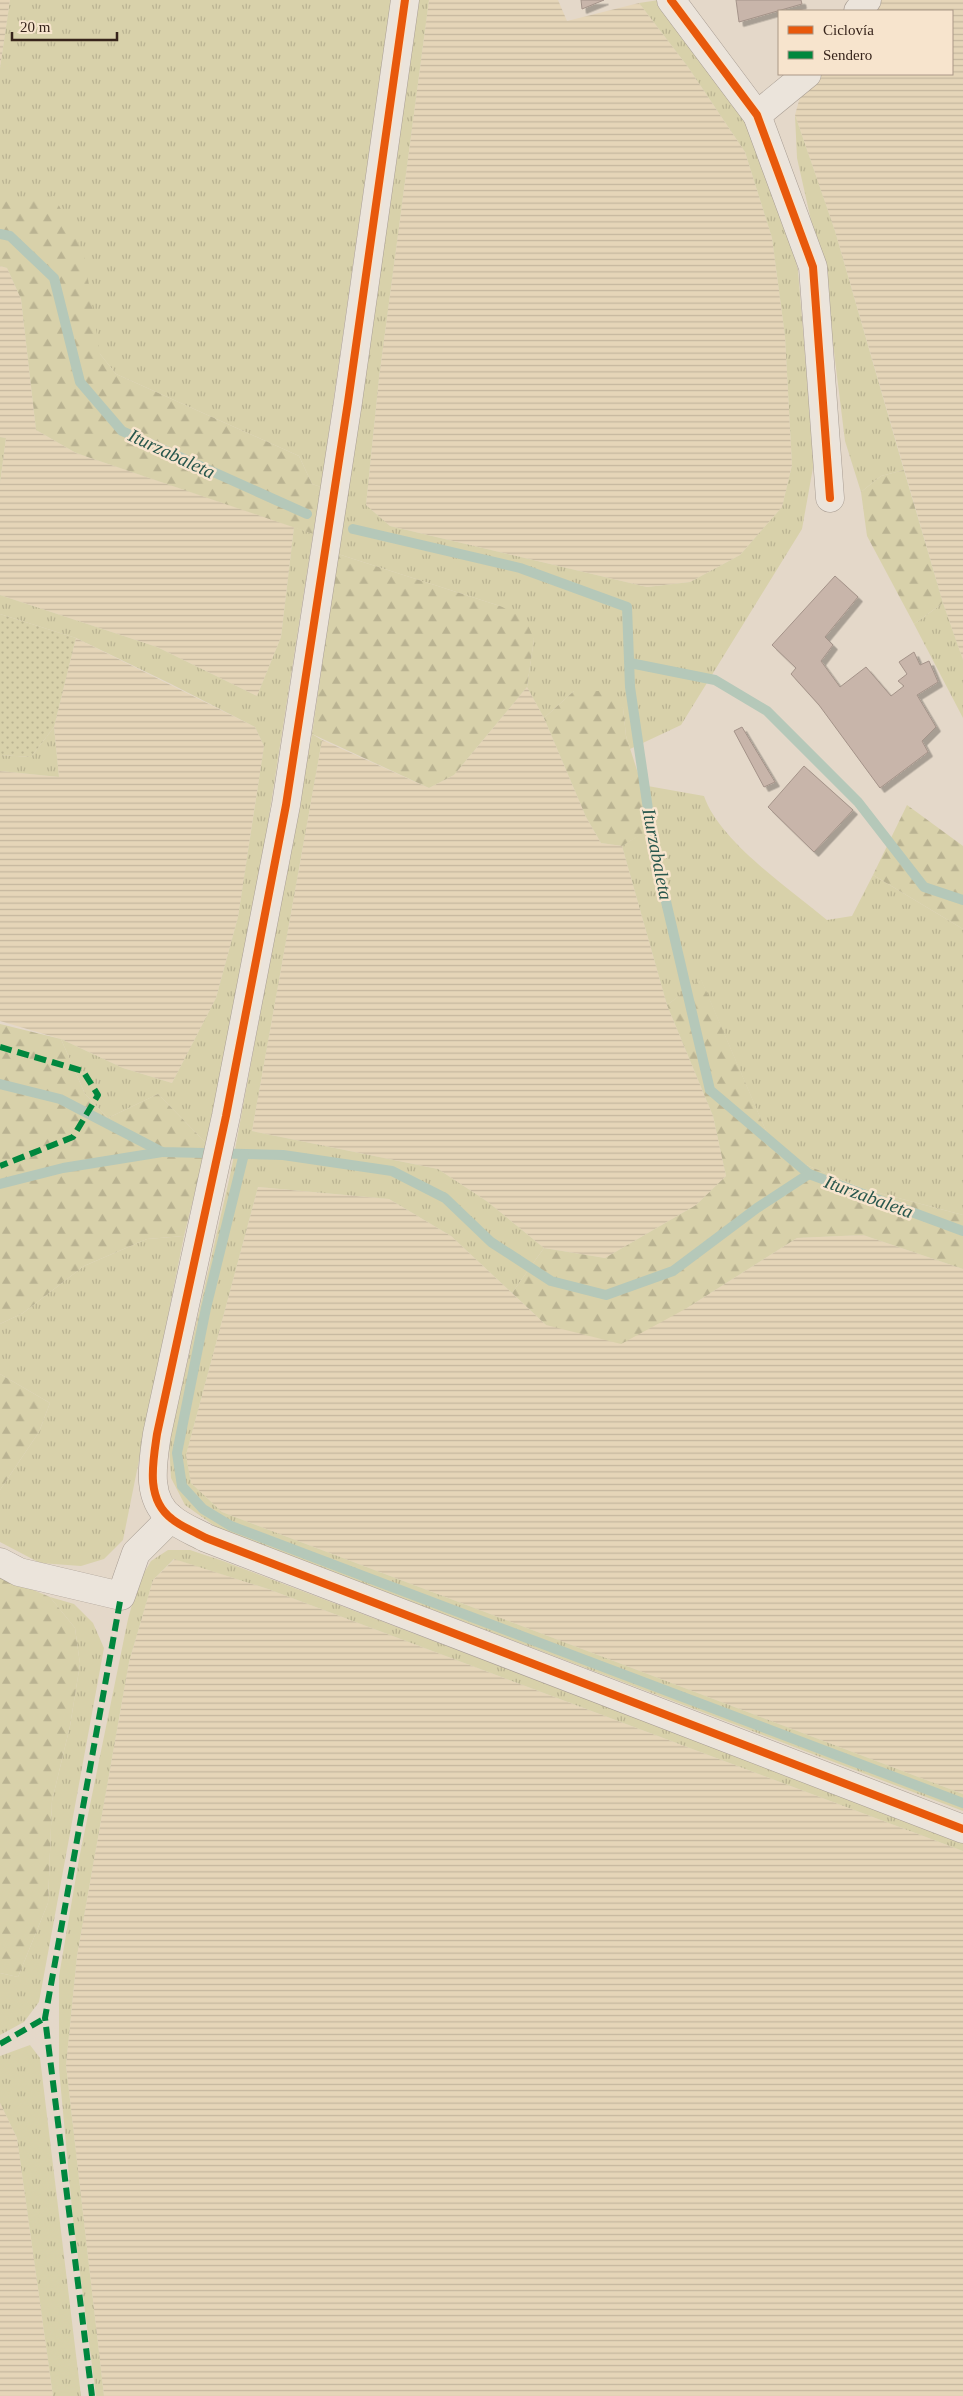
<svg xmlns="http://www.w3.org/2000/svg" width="963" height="2396" viewBox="0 0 963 2396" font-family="Georgia,serif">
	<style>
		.farmland { fill: url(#farmland-rules) }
		.grass { fill: url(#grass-tufts) }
		.forest { fill: url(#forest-firs) }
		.garden { fill: url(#garden-dots) }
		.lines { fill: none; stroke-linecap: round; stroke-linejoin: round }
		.stream { stroke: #b5c8b9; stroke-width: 10 }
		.building { fill: #c8b5aa; stroke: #a49389; filter: url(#shadow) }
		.minor-casing { stroke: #a89d93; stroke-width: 29 }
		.tertiary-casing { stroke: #a89d93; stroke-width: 29 }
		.minor { stroke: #ebe4db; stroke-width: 28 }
		.tertiary { stroke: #ebe4db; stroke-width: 28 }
		.quiet { stroke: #00873e; stroke-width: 6; stroke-dasharray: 12 6; stroke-linecap: butt }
		.cycleway-casing { stroke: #f7e4cd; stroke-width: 11 }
		.cycleway { stroke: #e8590c; stroke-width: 8 }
		.labels { text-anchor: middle; stroke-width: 5; stroke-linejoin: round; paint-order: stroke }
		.water-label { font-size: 19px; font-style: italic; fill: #29574d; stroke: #f7e4cd }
	</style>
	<defs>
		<pattern id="farmland-rules" width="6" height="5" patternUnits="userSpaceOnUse" patternTransform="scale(1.25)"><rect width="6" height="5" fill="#e5d5b8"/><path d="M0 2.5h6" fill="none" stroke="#c5b79e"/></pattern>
		<pattern id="grass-tufts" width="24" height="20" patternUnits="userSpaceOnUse" patternTransform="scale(1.25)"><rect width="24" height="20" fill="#d8d1aa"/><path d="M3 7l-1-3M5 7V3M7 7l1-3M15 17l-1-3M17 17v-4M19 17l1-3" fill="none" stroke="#bab392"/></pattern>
		<pattern id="forest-firs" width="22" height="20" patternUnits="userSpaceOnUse" patternTransform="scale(1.25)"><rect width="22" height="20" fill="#d8d1aa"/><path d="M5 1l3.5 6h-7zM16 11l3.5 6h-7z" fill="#bab392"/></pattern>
		<pattern id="garden-dots" width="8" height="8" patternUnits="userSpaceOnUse" patternTransform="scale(1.25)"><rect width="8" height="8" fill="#d8d1aa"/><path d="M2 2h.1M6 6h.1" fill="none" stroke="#bab392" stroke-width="1.8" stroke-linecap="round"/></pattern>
		<filter id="shadow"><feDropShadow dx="4.5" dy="4.5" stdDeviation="0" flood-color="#0004"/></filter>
	</defs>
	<rect width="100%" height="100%" fill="#e4d8c9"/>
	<g class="farmland">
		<polygon points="0,0 10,0 0,68"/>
		<polygon points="429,0 558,0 567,21 639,3 688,67 745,152 772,238 785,336 792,465 782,507 740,555 690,582 647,587 390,526 366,505 379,378"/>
		<polygon points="879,0 963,0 963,660 943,603 835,231 795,115 800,97 819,74 952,74 952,11 870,11"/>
		<polygon points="0,266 7,268 21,299 36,430 76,453 294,527 281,637 257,696 157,647 0,595 0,483 6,438 0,437"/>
		<polygon points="76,638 255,727 264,746 238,917 216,998 172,1083 123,1068 61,1039 0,1021 0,771 59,777 54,727"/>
		<polygon points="527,687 544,718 586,817 601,843 622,846 667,1005 713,1116 726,1176 696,1205 605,1258 544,1248 488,1202 438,1169 252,1131 322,740 429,788 454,775"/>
		<polygon points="258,1187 389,1199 451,1236 546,1325 687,1308 797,1238 863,1235 963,1269 963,1794 222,1512 191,1483 186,1455"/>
		<polygon points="175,1559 268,1589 963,1851 963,2396 104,2396 66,2065 77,1956 129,1662 153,1580"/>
		<polygon points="0,2103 17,2138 53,2396 0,2396"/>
	</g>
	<g class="grass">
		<polygon points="10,0 391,0 321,487 312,484 299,456 116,374 100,354 5,202 0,202 0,68"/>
		<polygon points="417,0 429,0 379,378 366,505 390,526 647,587 690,582 740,555 782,507 792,465 785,336 772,238 745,152 688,67 639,3 659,0 749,128 778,180 798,271 814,462 802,529 681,725 630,749 626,736 623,708 574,691 544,718 527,687 534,639 500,606 338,554"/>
		<polygon points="795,115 835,231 904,470 881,476 861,492 845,441 826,287 797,158"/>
		<polygon points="0,437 6,438 0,483"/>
		<polygon points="294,527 313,534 265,842 207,1144 158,1094 108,1118 85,1094 61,1039 123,1068 172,1083 216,998 238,917 264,746 255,727 171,684 76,638 0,614 0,595 157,647 257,696 281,637"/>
		<polygon points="943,603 963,660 963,718 914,624"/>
		<polygon points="54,727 59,777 0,771 0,755 31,757"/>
		<polygon points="312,734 322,740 252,1131 438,1169 488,1202 544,1248 512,1293 451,1236 389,1199 258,1187 186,1455 191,1483 222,1512 963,1794 963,1811 219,1529 185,1505 171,1478 169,1443 231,1171"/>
		<path d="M642 785 704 796C719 841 790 889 827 920L852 916 873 875 963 929V1215L864 1189 775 1152 701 980 667 1005 622 846 655 825Z"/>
		<polygon points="184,1236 123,1540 104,1559 81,1566 40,1563 0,1542 0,1490 39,1432 50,1403 0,1374 0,1324 23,1313 84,1266 147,1239"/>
		<polygon points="168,1550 190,1550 223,1561 963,1842 963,1851 268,1589 174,1559 153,1580 129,1662 77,1956 66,2065 104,2396 96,2396 73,2219 59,2069 59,1976 79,1859 128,1619 138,1583 151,1561"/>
		<polygon points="50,1597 74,1604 93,1623 104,1648 39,2002 24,2022 0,2035 0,1973 18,1977 48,1903 52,1801 70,1726 80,1664 75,1628"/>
		<polygon points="30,2045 40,2058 81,2396 53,2396 17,2138 0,2103 0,2056"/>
	</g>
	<g class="forest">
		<polygon points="54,196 84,254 100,354 116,374 299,456 312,484 321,487 313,534 76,453 36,430 21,299 7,268 0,266 0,202"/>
		<polygon points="904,470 943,603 914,624 867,536 861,492 881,476"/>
		<polygon points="338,554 500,606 525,618 534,639 527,687 454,775 429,788 312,734"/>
		<polygon points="574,691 599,691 623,708 626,736 655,826 622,846 601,843 586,817 544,718"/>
		<polygon points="907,805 963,846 963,929 873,875"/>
		<polygon points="701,979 775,1152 864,1189 963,1215 963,1269 863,1235 797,1238 687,1308 621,1344 546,1325 512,1293 544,1248 605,1258 696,1205 726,1176 713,1116 667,1005"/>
		<polygon points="0,1024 61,1039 85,1094 108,1118 158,1094 207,1144 184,1236 147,1239 84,1266 23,1313 0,1324"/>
		<polygon points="0,1374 50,1403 39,1432 0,1490"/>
		<polygon points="0,1576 50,1597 75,1628 80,1664 70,1726 52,1801 48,1903 18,1977 0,1973"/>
	</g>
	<polygon class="garden" points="0,614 76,638 54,727 31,757 0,755"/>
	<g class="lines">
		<g class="stream">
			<polyline points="0,234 10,236 54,278 80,382 122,431 307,514"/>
			<polyline points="353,529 520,568 627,607 630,687 654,850 710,1090 809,1174 963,1231"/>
			<polyline points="630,663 715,680 767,711 858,802 924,887 963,900"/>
			<polyline points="0,1084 60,1099 162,1152 283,1155 392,1171 445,1198 491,1242 551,1281 606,1295 673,1271 757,1208 809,1174"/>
			<polyline points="244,1154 206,1308 177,1453 182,1486 203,1509 231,1526 963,1803"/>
			<polyline points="0,1184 63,1168 162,1152"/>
		</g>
	</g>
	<g class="building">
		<polygon points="581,0 604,0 582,9"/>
		<polygon points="736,0 801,0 802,4 739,22"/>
		<polygon points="835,576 858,597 825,637 833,645 821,661 840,687 866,667 891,696 904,686 898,681 907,674 899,662 914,652 920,665 929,661 938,682 917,695 936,727 922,741 928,752 880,788 819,705 791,674 796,668 772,645"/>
		<polygon points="742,727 775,782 764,787 734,731"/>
		<polygon points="804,766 853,810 814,852 768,807"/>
	</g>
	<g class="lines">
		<g class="minor-casing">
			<g id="minor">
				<polyline points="671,0 757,115 813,267 830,498"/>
				<polyline points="858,11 867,0"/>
				<polyline points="757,115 807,74"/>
				<polyline points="0,1562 19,1572 121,1596 136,1553 171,1518"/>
			</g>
		</g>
		<g class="tertiary-casing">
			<path id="tertiary" d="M405 0 348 402 286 805 226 1116 157 1434C153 1462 145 1499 172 1519 182 1527 195 1532 206 1538L963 1829"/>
		</g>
		<use href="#minor" class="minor"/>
		<use href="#tertiary" class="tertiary"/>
		<g class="quiet">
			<polyline points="0,1047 83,1071 98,1095 73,1137 0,1166"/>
			<polyline points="0,2044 45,2018"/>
			<polyline points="92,2396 45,2018 121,1596"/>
		</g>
		<g class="cycleway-casing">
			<g id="cycleway">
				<path d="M405 0 348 402 286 805 226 1116 157 1434C153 1462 145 1499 172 1519 182 1527 195 1532 206 1538L963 1829"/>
				<polyline points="671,0 757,115 813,267 830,498"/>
			</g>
		</g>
		<use href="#cycleway" class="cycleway"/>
	</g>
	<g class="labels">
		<g class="water-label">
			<text transform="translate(172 453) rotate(25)" y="7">Iturzabaleta</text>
			<text transform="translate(658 854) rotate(79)" y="7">Iturzabaleta</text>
			<text transform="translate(869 1196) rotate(20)" y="7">Iturzabaleta</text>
		</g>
	</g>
	<rect x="778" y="10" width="175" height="65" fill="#f7e4cd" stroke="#aa9786"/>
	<rect x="788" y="26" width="25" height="8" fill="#e8590c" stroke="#aa9786"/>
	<text x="823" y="35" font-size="15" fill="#37241b">Ciclovía</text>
	<rect x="788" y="51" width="25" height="8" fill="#00873e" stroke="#aa9786"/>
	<text x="823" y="60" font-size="15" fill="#37241b">Sendero</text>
	<path d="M12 32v8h105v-8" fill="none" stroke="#37241b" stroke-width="2.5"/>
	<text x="20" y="32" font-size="15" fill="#37241b" stroke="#f7e4cd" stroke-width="4" paint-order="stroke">20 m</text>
</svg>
